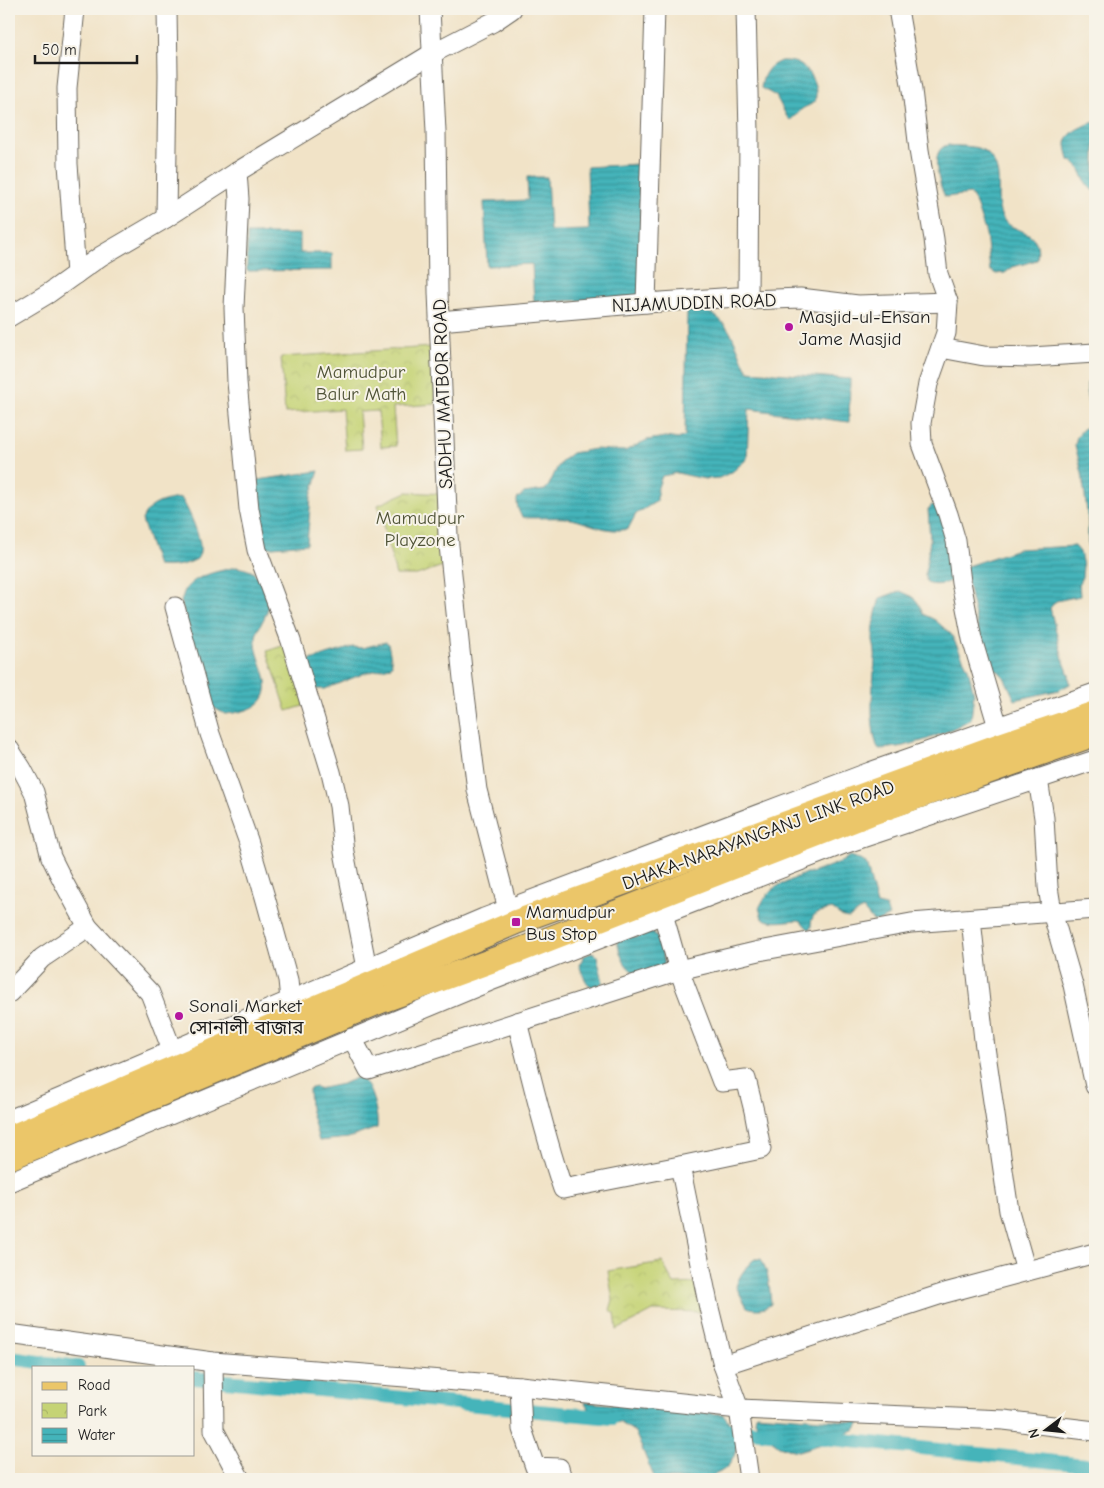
<svg xmlns="http://www.w3.org/2000/svg" width="1104" height="1488" viewBox="0 0 1104 1488" font-family="'Comic Neue','Noto Sans Bengali',sans-serif">
	<style>
		.park { fill: url(#park-crowns); stroke: #707848 }
		.water { fill: url(#water-rules); stroke: #30686b }
		.lines { fill: none; stroke-linecap: round; stroke-linejoin: round }
		.canal { stroke: #44b4ba; stroke-width: 14 }
		.minor-casing { stroke: #676258; stroke-width: 21 }
		.major-casing { stroke: #676258; stroke-width: 26 }
		.minor { stroke: #fff; stroke-width: 19 }
		.major { stroke: #ebc669; stroke-width: 24 }
		.poi-dot { fill: #b5179e; stroke: #f7f3e8; stroke-width: 2 }
		.labels { text-anchor: middle; stroke-width: 4; stroke-linejoin: round; paint-order: stroke }
		.street-label { font-size: 19px; fill: #1c1c1c; stroke: #f7f3e8 }
		.poi-label { font-size: 19px; fill: #1c1c1c; stroke: #f7f3e8; text-anchor: start }
		.park-label { font-size: 19px; fill: #4f5337; stroke: #f7f3e8 }
	</style>
	<defs>
		<pattern id="park-crowns" width="20" height="18" patternUnits="userSpaceOnUse" patternTransform="scale(1.25)"><rect width="20" height="18" fill="#c5d375"/><path d="M2 6a3 3 0 1 1 6 0M12 15a3 3 0 1 1 6 0" fill="none" stroke="#a9b565"/></pattern>
		<pattern id="water-rules" width="6" height="5" patternUnits="userSpaceOnUse" patternTransform="scale(1.25)"><rect width="6" height="5" fill="#44b4ba"/><path d="M0 2.5h6" fill="none" stroke="#389296"/></pattern>
	</defs>
	<rect width="100%" height="100%" fill="#f7f3e8"/>
	<filter id="ink" filterUnits="userSpaceOnUse"><feTurbulence type="fractalNoise" baseFrequency=".02" numOctaves="2"/><feDisplacementMap in="SourceGraphic" scale="10" xChannelSelector="R" yChannelSelector="G"/><feConvolveMatrix kernelMatrix="1 2 1 2 8 2 1 2 1" color-interpolation-filters="sRGB"/></filter>
	<filter id="wash" filterUnits="userSpaceOnUse"><feTurbulence type="fractalNoise" baseFrequency=".0096" numOctaves="4" result="noise"/><feDisplacementMap in="SourceGraphic" scale="20" xChannelSelector="R" yChannelSelector="G"/><feGaussianBlur stdDeviation="1.12" result="paint"/><feColorMatrix in="noise" values="0 0 0 0 0 0 0 0 0 0 0 0 0 0 0 0 0 1.4 0 .05"/><feComposite in="paint" operator="in"/></filter>
	<g filter="url(#wash)">
		<rect width="100%" height="100%" fill="#f1e3c7"/>
		<g class="park">
			<polygon points="432,347 436,404 393,407 396,446 381,447 378,411 359,412 362,449 345,450 342,409 285,413 281,357"/>
			<polygon points="407,492 444,494 448,564 417,575 396,575 378,505"/>
			<polygon points="288,644 306,705 287,711 267,651"/>
			<polygon points="662,1262 674,1284 699,1283 706,1312 653,1311 617,1330 615,1313 610,1310 613,1300 608,1271"/>
		</g>
		<g class="water">
			<path d="M781 61C785 61 789 61 793 62 807 64 820 86 815 100 813 105 806 106 802 109 798 112 795 117 790 120L787 117 776 96 761 88C763 75 767 66 781 61Z"/>
			<path d="M1095 122V191C1080 185 1086 167 1069 160 1068 155 1066 148 1066 144 1067 131 1085 125 1095 122Z"/>
			<path d="M948 145C960 147 979 144 988 154 1007 175 992 197 1002 217 1012 236 1043 225 1037 260L1013 267 1005 273 996 274 990 270 986 234 975 201 970 194 945 197C939 184 928 149 948 145Z"/>
			<polygon points="638,164 644,298 534,302 532,264 487,266 484,202 528,200 527,177 547,177 550,231 589,230 587,167"/>
			<polygon points="247,234 300,234 300,253 332,253 332,270 247,271"/>
			<path d="M703 310C730 319 735 343 745 366L749 371 850 379 849 422 749 409 747 459 732 472 719 478 705 479 677 473 662 476 657 490V501L636 514 628 529C606 534 587 521 566 518 558 517 526 519 523 517 518 513 517 505 517 499L524 493 545 490 549 485 557 468 563 460 572 453 595 449 625 451 647 440 665 437 678 439 685 436 687 311Z"/>
			<polygon points="1095,375 1095,412 1089,407 1087,396 1087,383"/>
			<polygon points="1090,426 1095,426 1095,555 1090,551 1088,542 1088,522 1086,504 1082,473 1075,445 1077,436 1084,428"/>
			<polygon points="319,471 311,496 307,544 261,548 251,481"/>
			<path d="M181 498C188 508 202 539 200 551 200 554 198 557 197 559 184 566 173 567 157 566L142 520C149 503 164 500 181 498Z"/>
			<path d="M932 505 936 506 942 512 952 579C946 585 935 586 927 583L925 575 930 540 928 509Z"/>
			<polygon points="1075,546 1080,552 1083,566 1082,577 1079,583 1080,596 1056,601 1050,608 1063,659 1069,675 1070,684 1059,690 1015,700 1004,677 997,670 988,673 964,567 1018,549"/>
			<path d="M236 567C241 568 247 569 251 571 262 578 270 596 268 608 265 621 254 630 256 644 257 656 264 668 266 681 270 707 245 712 225 714L212 707 207 701 181 602C182 599 183 594 185 590 194 575 220 571 236 567Z"/>
			<path d="M900 591C914 597 918 599 923 614L935 620 951 634 968 668 974 694 971 719C943 735 910 748 878 749 868 720 873 690 875 660 876 653 874 647 873 640 873 626 876 611 880 598Z"/>
			<polygon points="386,642 388,643 392,664 390,667 365,673 325,689 314,689 305,664 307,661 353,647 362,648"/>
			<path d="M849 856 853 857 866 863 877 905 886 907 889 916 879 921H873L863 909 849 918 843 917 832 909C818 913 811 911 811 928L809 930 800 920C787 920 774 925 762 918L759 908 764 899 774 888 806 873H812L843 861Z"/>
			<path d="M648 932 654 933C661 942 663 954 664 966 657 968 648 974 641 974 625 973 619 952 617 940L625 933 636 938Z"/>
			<path d="M593 952 597 956 603 982C588 996 584 976 579 965L584 956Z"/>
			<path d="M359 1077C371 1082 379 1116 377 1128L348 1138 319 1141 310 1108 309 1089 315 1087 318 1089 342 1084Z"/>
			<path d="M755 1259H761C769 1272 770 1290 771 1304 765 1310 755 1310 747 1307L736 1287C737 1279 748 1263 755 1259Z"/>
			<path d="M584 1402 723 1414C733 1427 741 1440 734 1456 723 1485 680 1479 655 1479L635 1432 621 1423 596 1418Z"/>
			<polygon points="756,1414 860,1422 856,1429 822,1444 798,1451 788,1449 779,1446 762,1433 755,1421"/>
		</g>
		<g class="lines">
			<g class="canal">
				<polyline points="9,1358 78,1367"/>
				<polyline points="194,1378 612,1418"/>
				<polyline points="733,1429 779,1434"/>
				<polyline points="813,1437 1095,1466"/>
			</g>
		</g>
	</g>
	<g filter="url(#ink)">
		<g class="lines">
			<g class="minor-casing">
				<g id="minor">
					<polyline points="75,9 67,88 68,164 76,274"/>
					<polyline points="430,9 436,132 438,292 448,536 463,679 477,790 511,921"/>
					<polyline points="746,9 749,133 748,300"/>
					<polyline points="898,9 912,90 919,150 934,239 938,274 948,302 946,333 928,384 921,423 922,444 948,514 956,541 961,582 972,639 998,727"/>
					<polyline points="237,172 239,199 234,308 237,382 249,509 257,550 291,641 331,772 339,806 344,852 367,968"/>
					<polyline points="166,218 168,75 167,9"/>
					<polyline points="646,303 655,9"/>
					<polyline points="9,317 49,293 101,256 166,218 237,172 433,53 493,22 512,9"/>
					<polyline points="439,321 646,303 737,297 748,300 800,298 858,305 948,302"/>
					<polyline points="941,348 984,356 1031,357 1095,353"/>
					<polyline points="175,607 210,734 248,840 265,897 288,980 290,1000"/>
					<polyline points="9,749 22,769 34,792 51,857 64,883 88,927 150,993 172,1050"/>
					<polyline points="1038,779 1044,818 1048,887 1052,912 1073,985 1095,1086"/>
					<polyline points="663,914 679,970 722,1082 746,1079 754,1111 761,1149 680,1166 709,1308 723,1365"/>
					<polyline points="971,919 984,1040 1009,1211 1026,1271"/>
					<polyline points="9,993 42,958 88,927"/>
					<path d="M517 1022C532 1078 544 1135 563 1189L680 1166"/>
					<polyline points="352,1038 369,1070 679,970 759,951 911,923 1095,909"/>
					<polyline points="9,1120 484,918 870,772 1095,693"/>
					<polyline points="9,1182 488,982 844,844 1095,760"/>
					<polyline points="9,1334 213,1362 520,1386 739,1409 1004,1420 1095,1431"/>
					<polyline points="213,1362 214,1430 240,1479"/>
					<polyline points="520,1386 522,1429 535,1467 559,1468 562,1479"/>
					<polyline points="749,1479 739,1409 723,1365 945,1293 1095,1253"/>
				</g>
			</g>
			<g class="major-casing">
				<g id="major">
					<polyline points="9,1138 516,922 1003,744 1095,713"/>
					<polyline points="9,1158 381,1001 518,951 869,814 1095,734"/>
				</g>
			</g>
			<use href="#minor" class="minor"/>
			<use href="#major" class="major"/>
		</g>
	</g>
	<g class="poi-dot">
		<circle cx="789" cy="327" r="5"/>
		<rect x="511" y="917" width="10" height="10" rx="2.5"/>
		<circle cx="179" cy="1016" r="5"/>
	</g>
	<g class="labels">
		<g class="street-label">
			<text transform="translate(694 302) rotate(-2)" y="7">NIJAMUDDIN ROAD</text>
			<text transform="translate(442 394) rotate(-92)" y="7">SADHU MATBOR ROAD</text>
			<text transform="translate(758 834) rotate(-20)" y="7">DHAKA-NARAYANGANJ LINK ROAD</text>
		</g>
		<g class="poi-label">
			<text x="799" y="323">Masjid-ul-Ehsan<tspan x="799" dy="22">Jame Masjid</tspan></text>
			<text x="526" y="918">Mamudpur<tspan x="526" dy="22">Bus Stop</tspan></text>
			<text x="189" y="1012">Sonali Market<tspan x="189" dy="22">সোনালী বাজার</tspan></text>
		</g>
		<g class="park-label">
			<text x="361" y="378">Mamudpur<tspan x="361" dy="22">Balur Math</tspan></text>
			<text x="420" y="524">Mamudpur<tspan x="420" dy="22">Playzone</tspan></text>
		</g>
	</g>
	<rect width="1104" height="1488" fill="none" stroke="#f7f3e8" stroke-width="30"/>
	<rect x="32" y="1366" width="162" height="90" fill="#f7f3e8" stroke="#9f9d96"/>
	<rect x="42" y="1382" width="25" height="8" fill="#ebc669" stroke="#9f9d96"/>
	<text x="78" y="1390" font-size="15" fill="#1c1c1c">Road</text>
	<rect x="42" y="1403" width="25" height="15" fill="url(#park-crowns)" stroke="#9f9d96"/>
	<text x="78" y="1416" font-size="15" fill="#1c1c1c">Park</text>
	<rect x="42" y="1428" width="25" height="15" fill="url(#water-rules)" stroke="#9f9d96"/>
	<text x="78" y="1440" font-size="15" fill="#1c1c1c">Water</text>
	<g transform="translate(1046 1430) rotate(254)" stroke="#f7f3e8" stroke-width="4" paint-order="stroke">
	<path d="M0-4L9 19L0 12L-9 19Z" fill="#1c1c1c"/>
	<text y="-8" font-size="14" font-weight="bold" text-anchor="middle" fill="#1c1c1c">N</text>
	</g>
	<path d="M35 55v8h102v-8" fill="none" stroke="#1c1c1c" stroke-width="2.5"/>
	<text x="42" y="55" font-size="15" fill="#1c1c1c" stroke="#f7f3e8" stroke-width="4" paint-order="stroke">50 m</text>
</svg>
